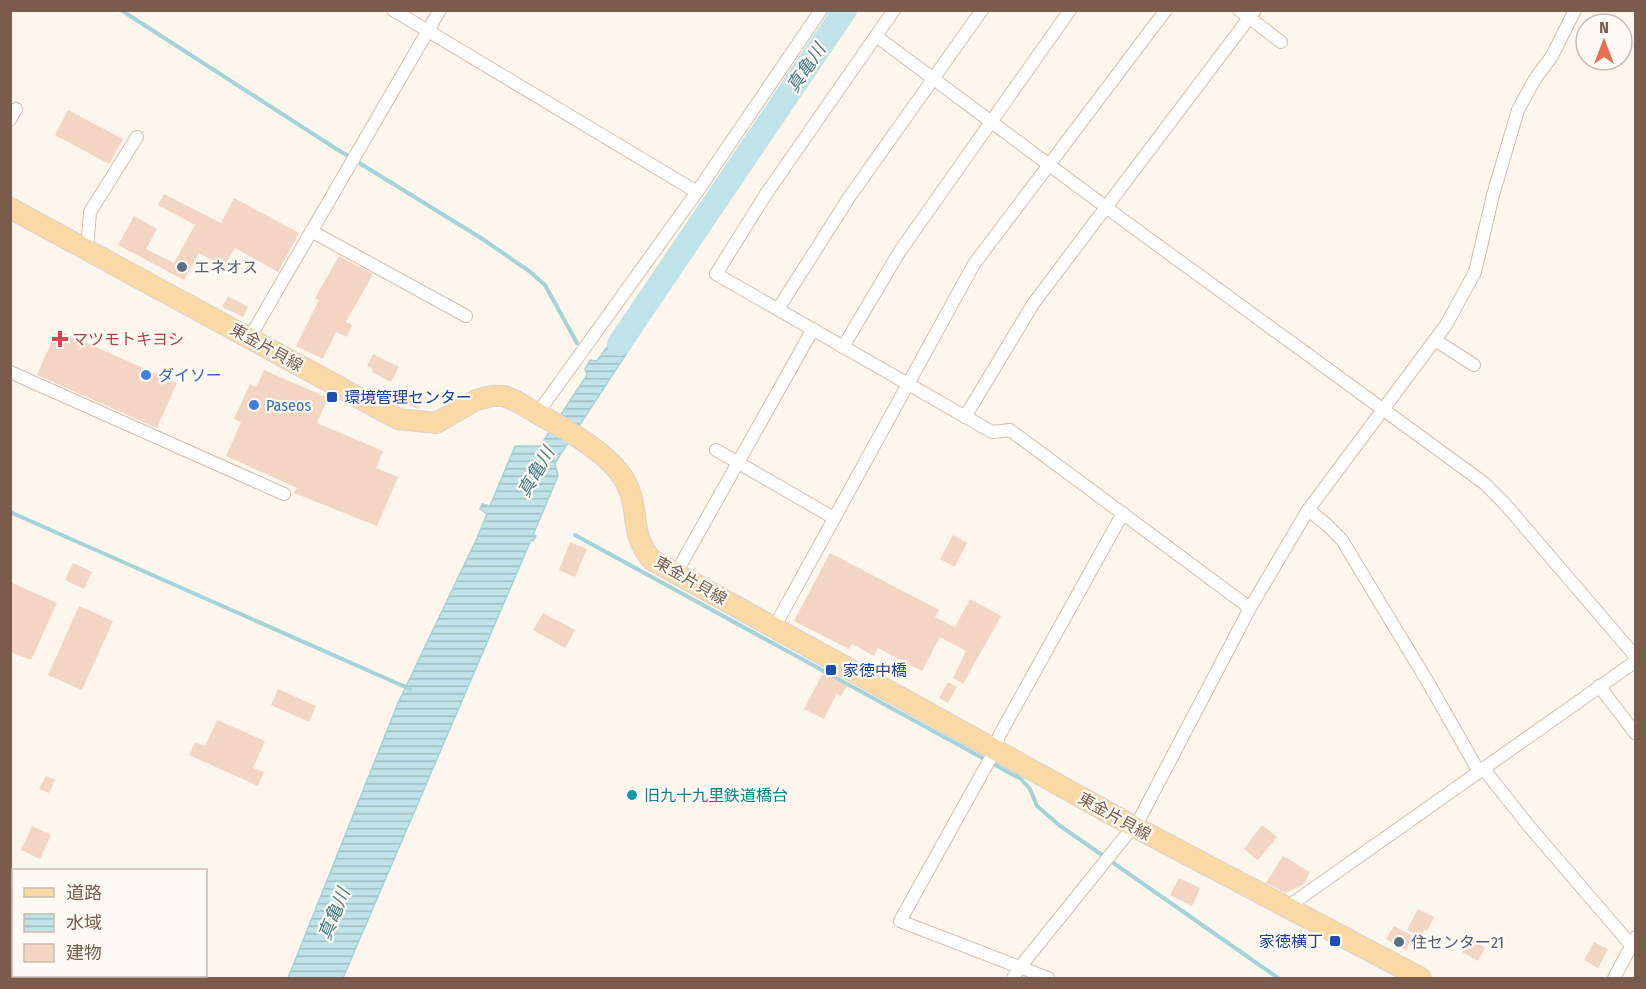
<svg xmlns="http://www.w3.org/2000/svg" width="1646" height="989" viewBox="0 0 1646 989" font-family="'Fira Sans Condensed','Noto Sans JP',sans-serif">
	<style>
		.water { fill: url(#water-rules); stroke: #a5d3da; stroke-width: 1.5 }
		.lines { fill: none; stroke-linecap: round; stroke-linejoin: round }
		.stream { stroke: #a5d3da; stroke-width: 4 }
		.river { stroke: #bfe3e8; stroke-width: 24 }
		.building { fill: #f3d5c3 }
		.minor-casing { stroke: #d1beb0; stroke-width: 14 }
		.primary-casing { stroke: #dad1cd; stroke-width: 22 }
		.minor { stroke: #fff; stroke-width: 12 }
		.primary { stroke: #fbd9a5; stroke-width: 20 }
		.service-dot { fill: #5c6f8a; stroke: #fffaf3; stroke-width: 2 }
		.health-dot { fill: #e0444e; stroke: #fffaf3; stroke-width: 2 }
		.shop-dot { fill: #3f7fe0; stroke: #fffaf3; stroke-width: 2 }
		.transit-dot { fill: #1a4fb4; stroke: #fffaf3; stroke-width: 2 }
		.culture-dot { fill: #0f9aa8; stroke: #fffaf3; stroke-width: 2 }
		.labels { text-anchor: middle; stroke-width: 4.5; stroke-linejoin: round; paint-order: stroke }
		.service-label { font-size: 16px; fill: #4e5e75; stroke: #fffaf3; text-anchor: start }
		.health-label { font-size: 16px; fill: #be3a42; stroke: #fffaf3; text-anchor: start }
		.street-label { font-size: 16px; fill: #7a5c4d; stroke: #fffaf3 }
		.shop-label { font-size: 16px; fill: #366cbe; stroke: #fffaf3; text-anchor: start }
		.transit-label { font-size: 16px; fill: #164399; stroke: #fffaf3; text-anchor: start }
		.culture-label { font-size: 16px; fill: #0d838f; stroke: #fffaf3; text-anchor: start }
		.water-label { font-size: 18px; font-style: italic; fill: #437c86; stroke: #fffaf3 }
	</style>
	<defs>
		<pattern id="water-rules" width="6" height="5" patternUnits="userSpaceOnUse" patternTransform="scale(1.5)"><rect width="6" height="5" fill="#bfe3e8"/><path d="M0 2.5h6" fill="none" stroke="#a0bbbe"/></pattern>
	</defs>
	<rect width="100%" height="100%" fill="#fdf6ec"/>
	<polygon class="water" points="631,314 645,325 555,463 558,476 533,535 536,536 533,541 531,540 343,978 288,978 398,703 477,538 487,514 480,509 482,504 490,506 515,446 540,446 587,375 585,369 590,360 597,361"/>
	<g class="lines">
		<g class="stream">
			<polyline points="121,10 335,148 481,238 529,271 545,285 577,343"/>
			<polyline points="10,512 410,689"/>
			<polyline points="575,535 1021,779 1030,789 1037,806 1059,825 1278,978"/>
		</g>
		<polyline class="river" points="619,344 845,10"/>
	</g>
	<g class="building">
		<polygon points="68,110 123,139 109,164 55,135"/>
		<polygon points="164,194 221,223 234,198 299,233 278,272 235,248 224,267 199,253 184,280 118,245 134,216 157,229 146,249 174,263 195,225 158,205"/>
		<polygon points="339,256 373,274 346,322 352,325 347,337 336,332 323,359 296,346 319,300 315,298"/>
		<polygon points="228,296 248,307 243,317 222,307"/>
		<polygon points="57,330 177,383 157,428 37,375"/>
		<polygon points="373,354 399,367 391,382 372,372 373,369 367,366"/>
		<polygon points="264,370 328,398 317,423 383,451 376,468 398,477 377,526 294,493 297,488 226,456 241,422 234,419 250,384 256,387"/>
		<polygon points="403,388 423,398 418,409 398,400"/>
		<polygon points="953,535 967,543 955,567 940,559"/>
		<polygon points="570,542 587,549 575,577 559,570"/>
		<polygon points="830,553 939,610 935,617 955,627 970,599 1001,616 963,684 953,678 966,651 940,637 922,671 878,648 874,656 852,644 849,649 794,621"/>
		<polygon points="73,563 92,572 84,589 65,580"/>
		<polygon points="10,582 57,603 31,660 10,652"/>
		<polygon points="79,606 113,621 82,690 48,675"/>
		<polygon points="543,613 575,630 565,648 533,630"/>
		<polygon points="823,673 847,686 841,696 837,693 824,719 804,709"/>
		<polygon points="948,682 957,687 948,703 939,698"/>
		<polygon points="278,689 316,706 309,722 271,705"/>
		<polygon points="217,720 265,741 253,768 264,772 258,786 189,755 195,742 205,746"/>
		<polygon points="46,776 55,780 49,793 39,789"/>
		<polygon points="1262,825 1277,837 1258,860 1244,849"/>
		<polygon points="32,826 51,835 40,859 21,850"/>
		<polygon points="1283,856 1310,872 1304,884 1286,893 1266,883"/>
		<polygon points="1179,878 1200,888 1192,906 1170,895"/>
		<polygon points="1418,909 1434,917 1427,931 1424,930 1421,937 1407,930"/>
		<polygon points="1394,926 1413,936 1406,950 1386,939"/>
		<polygon points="1470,938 1485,948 1478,961 1462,952"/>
		<polygon points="1594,942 1608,949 1598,968 1584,960"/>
	</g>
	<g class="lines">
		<g class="minor-casing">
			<g id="minor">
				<polyline points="393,10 697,192"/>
				<polyline points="894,10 766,194 716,274 992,432 1010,430 1250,608"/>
				<polyline points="1239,10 1281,42"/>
				<polyline points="876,36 1130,225 1484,483 1505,504 1636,657"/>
				<polyline points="10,120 16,109"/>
				<polyline points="311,231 466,316"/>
				<polyline points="87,250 90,212 137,137"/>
				<polyline points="778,309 850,196 982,10"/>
				<polyline points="250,337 440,10"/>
				<polyline points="1435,340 1474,365"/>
				<polyline points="843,347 900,251 1070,10"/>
				<polyline points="10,372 284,494"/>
				<polyline points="537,414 697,192 821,10"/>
				<polyline points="965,417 1033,304 1255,10"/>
				<polyline points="716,450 834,518"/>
				<polyline points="1308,510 1326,524 1342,540 1429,684 1479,772"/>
				<polyline points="676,573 813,329"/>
				<polyline points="775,626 974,264 1166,10"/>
				<polyline points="1599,686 1636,734"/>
				<polyline points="1483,768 1528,825 1631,945"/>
				<polyline points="1286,908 1636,661"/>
				<polyline points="1013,978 1020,967 1140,818 1250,608 1308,510 1446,325 1475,272 1493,195 1518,110 1535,79 1552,56 1575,10"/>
				<polyline points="1048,978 900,921 995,750 999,736 1123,513"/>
				<polyline points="1614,978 1636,937"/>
			</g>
		</g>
		<g class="primary-casing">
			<path id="primary" d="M10 208 398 419 436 423 476 400 493 396H504L516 401C550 422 613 450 628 487 640 514 629 533 652 560L1133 826 1421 978"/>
		</g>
		<use href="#minor" class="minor"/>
		<use href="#primary" class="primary"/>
	</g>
	<g class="service-dot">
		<circle cx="182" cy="267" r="6"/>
		<circle cx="1399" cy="942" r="6"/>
	</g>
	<path class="health-dot" d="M57 330h6v6h6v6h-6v6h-6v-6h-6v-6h6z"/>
	<g class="shop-dot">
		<circle cx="146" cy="375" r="6"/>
		<circle cx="254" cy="405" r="6"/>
	</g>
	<g class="transit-dot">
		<rect x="326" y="391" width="12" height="12" rx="3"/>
		<rect x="825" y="664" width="12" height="12" rx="3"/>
		<rect x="1329" y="935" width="12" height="12" rx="3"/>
	</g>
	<circle class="culture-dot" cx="632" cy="795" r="6"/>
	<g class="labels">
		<g class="service-label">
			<text x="194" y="273">エネオス</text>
			<text x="1411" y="948">住センター21</text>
		</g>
		<g class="health-label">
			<text x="72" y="345">マツモトキヨシ</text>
		</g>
		<g class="street-label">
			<text transform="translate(267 347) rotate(29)" y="6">東金片貝線</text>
			<text transform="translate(691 580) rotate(30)" y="6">東金片貝線</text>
			<text transform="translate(1115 816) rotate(29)" y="6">東金片貝線</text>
		</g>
		<g class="shop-label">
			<text x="158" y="381">ダイソー</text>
			<text x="266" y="411">Paseos</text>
		</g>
		<g class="transit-label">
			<text x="344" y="403">環境管理センター</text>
			<text x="843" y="676">家徳中橋</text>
			<text x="1323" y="947" text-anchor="end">家徳横丁</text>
		</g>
		<g class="culture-label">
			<text x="644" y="801">旧九十九里鉄道橋台</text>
		</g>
		<g class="water-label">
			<text transform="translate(806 68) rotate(-56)" y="6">真亀川</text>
			<text transform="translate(536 472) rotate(-60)" y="6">真亀川</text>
			<text transform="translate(334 914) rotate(-68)" y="6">真亀川</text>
		</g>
	</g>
	<rect width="1646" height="989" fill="none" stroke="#7a5c4d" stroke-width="24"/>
	<rect x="12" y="869" width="195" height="108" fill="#fffaf3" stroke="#cabbb1" stroke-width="1.5"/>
	<rect x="24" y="888" width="30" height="9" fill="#fbd9a5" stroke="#cabbb1" stroke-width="1.5"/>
	<text x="66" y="899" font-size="18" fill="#7a5c4d">道路</text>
	<rect x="24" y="914" width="30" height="18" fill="url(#water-rules)" stroke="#cabbb1" stroke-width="1.5"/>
	<text x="66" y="929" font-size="18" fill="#7a5c4d">水域</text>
	<rect x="24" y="944" width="30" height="18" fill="#f3d5c3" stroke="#cabbb1" stroke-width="1.5"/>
	<text x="66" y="959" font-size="18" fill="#7a5c4d">建物</text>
	<g transform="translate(1604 42)"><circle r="28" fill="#fffaf3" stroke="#cabbb1" stroke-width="1.5"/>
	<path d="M0-4.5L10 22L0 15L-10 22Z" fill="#e76f51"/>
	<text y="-9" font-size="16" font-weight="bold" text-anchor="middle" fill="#7a5c4d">N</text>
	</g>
</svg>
